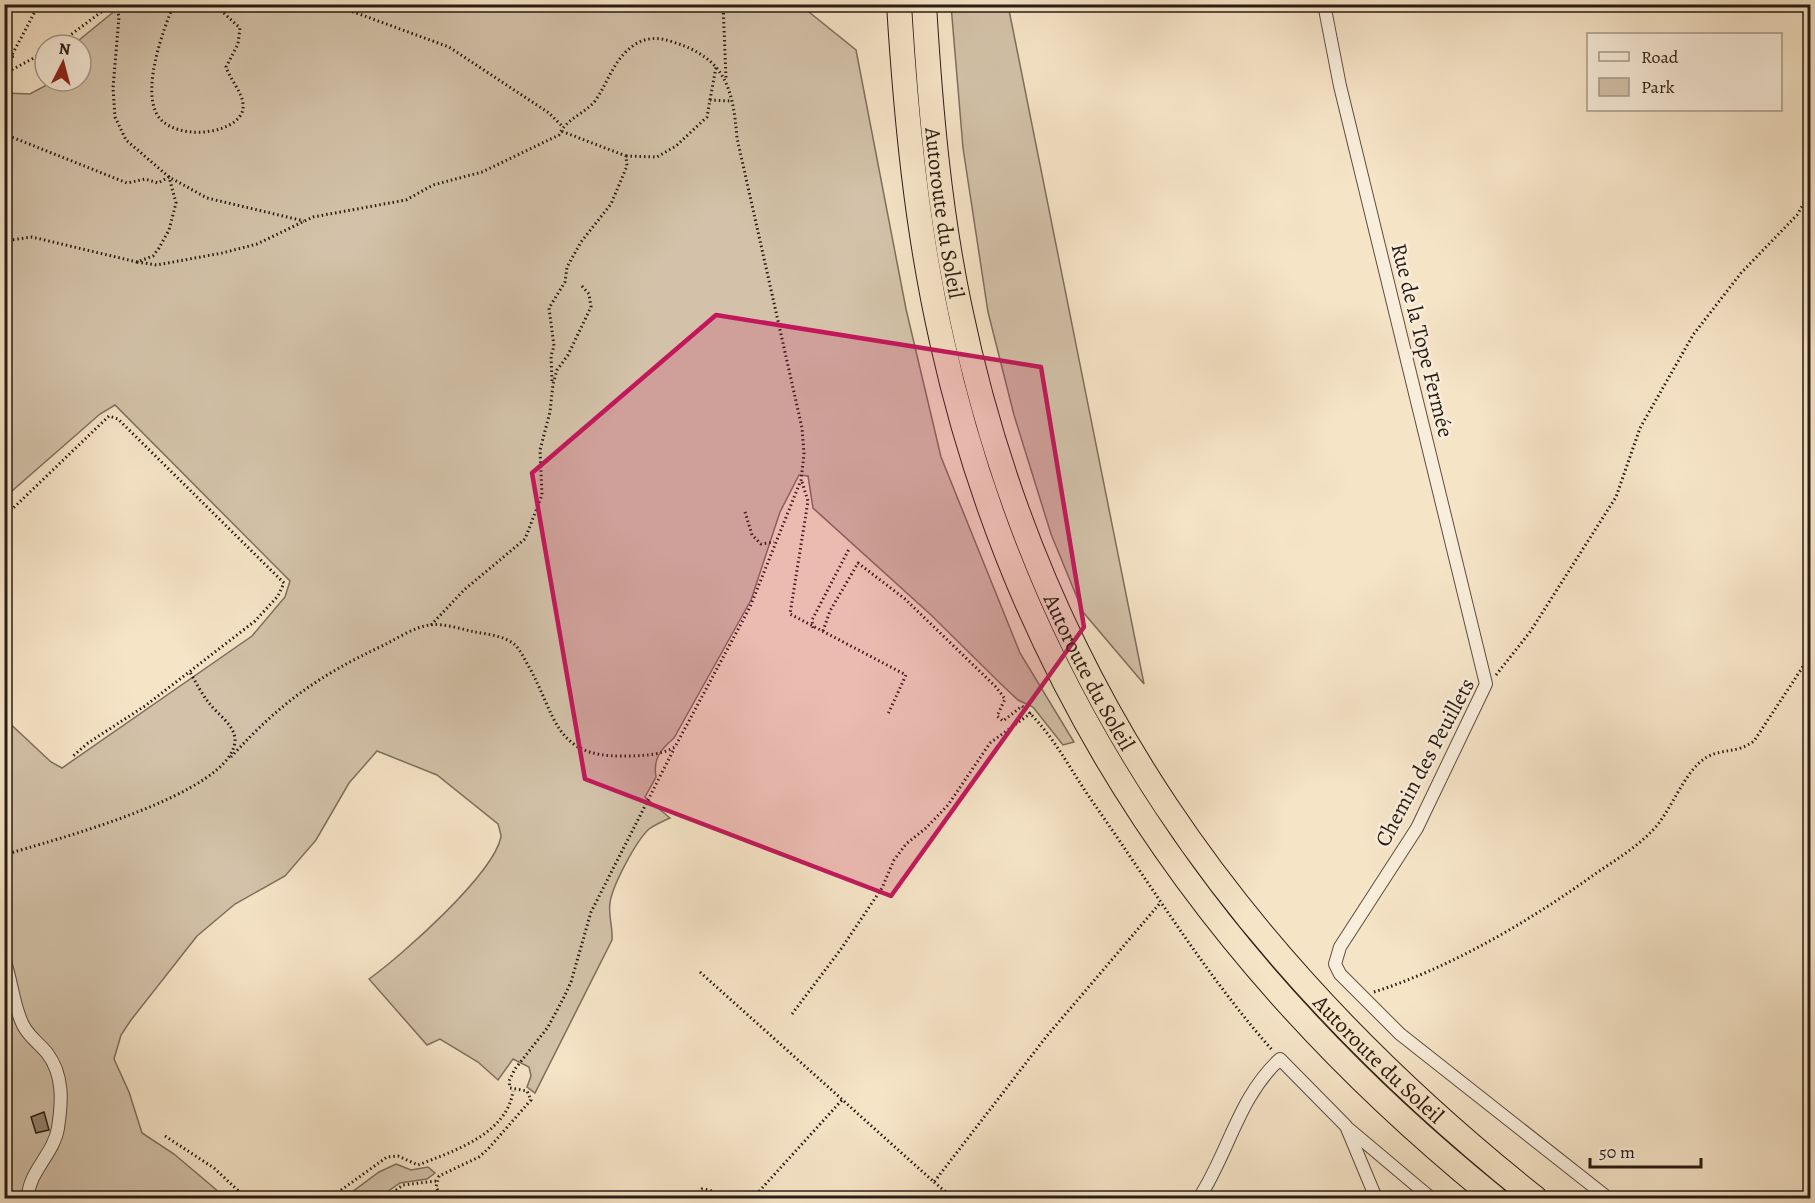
<svg xmlns="http://www.w3.org/2000/svg" width="1815" height="1203" viewBox="0 0 1815 1203" font-family="Alegreya,serif">
	<style>
		.green { fill: #d3c2a9; stroke: #7e6f5e; stroke-width: 1.5 }
		.building { fill: #948471; stroke: #291c14; stroke-width: 1.5 }
		.lines { fill: none; stroke-linecap: round; stroke-linejoin: round }
		.minor-casing { stroke: #5c4e41; stroke-width: 14 }
		.motorway-casing { stroke: #291c14; stroke-width: 26 }
		.path { stroke: #291c14; stroke-width: 3; stroke-dasharray: 1.5 3; stroke-linecap: butt }
		.minor { stroke: #f9eddb; stroke-width: 12 }
		.motorway { stroke: #f6e4c7; stroke-width: 24 }
		.marked { fill: #c2185b; fill-opacity: 0.2; stroke: #c2185b; stroke-width: 4.5; stroke-linejoin: round }
		.labels { text-anchor: middle; stroke-width: 5; stroke-linejoin: round; paint-order: stroke }
		.street-label { font-size: 22px; fill: #291c14; stroke: #f9eddb }
	</style>
	<rect width="100%" height="100%" fill="#f6e4c7"/>
	<filter id="stains"><feTurbulence type="fractalNoise" baseFrequency=".00333" numOctaves="4"/><feColorMatrix values="0 0 0 0 .2 0 0 0 0 .09 0 0 0 0 .02 0 0 0 .5 -.17"/></filter>
	<radialGradient id="worn" r=".72"><stop offset=".6" stop-color="#630" stop-opacity="0"/><stop offset="1" stop-color="#630" stop-opacity=".3"/></radialGradient>
	<g class="green">
		<path d="M122 5H805L809 12 856 50 906 309 941 457 1020 653 1074 742 1063 745 1033 707 1018 700 1002 685 930 614 813 508 808 476 799 475 780 512 751 600 674 738C660 750 653 759 656 777L645 797 670 818C663 821 655 825 649 829 636 841 612 886 610 903 608 914 613 928 612 940L535 1093 527 1087 531 1076 529 1067 513 1059 498 1080 478 1062 440 1039 427 1045 369 979C401 956 493 875 501 837 501 833 499 828 498 824L437 775 377 751 349 783 316 840 285 876 235 904 197 936 131 1020 121 1035 114 1059 129 1092 142 1133 174 1154 226 1198H5L4 718 51 762 62 768 252 636 285 597 290 581 115 405 100 414 5 497V93L30 94 54 81H81V45H73Z"/>
		<polygon points="951,5 1008,5 1144,684 1083,612 1051,534 1014,415 988,312 963,148"/>
		<polygon points="396,1164 411,1170 428,1167 435,1173 427,1179 400,1183 378,1198 344,1198 379,1172"/>
	</g>
	<polygon class="building" points="44,1112 49,1130 36,1133 31,1117"/>
	<g class="lines">
		<g class="minor-casing">
			<g id="minor">
				<polyline points="1324,4 1340,86 1486,684 1417,828 1340,947 1335,964 1340,974 1400,1034 1608,1198"/>
				<path d="M4 959C12 981 13 1005 23 1025 29 1037 39 1043 47 1053 64 1075 62 1102 58 1128 54 1154 28 1172 28 1198"/>
				<polyline points="1349,1129 1431,1198"/>
				<path d="M1199 1198C1228 1154 1239 1096 1280 1059L1346 1126 1376 1198"/>
			</g>
		</g>
		<g class="motorway-casing">
			<g id="motorway">
				<path d="M899 4C906 117 917 231 942 341 1020 692 1218 974 1495 1198"/>
				<path id="s1" d="M924 4C930 106 939 210 960 309 1038 684 1240 963 1535 1198"/>
			</g>
		</g>
		<g class="path">
			<path d="M174 4C163 30 141 90 158 116 177 144 247 133 243 104 242 92 230 79 226 67L238 44 240 28 214 4"/>
			<polyline points="348,4 351,11 449,47 549,113 562,126"/>
			<polyline points="723,4 726,78"/>
			<polyline points="57,45 112,4"/>
			<polyline points="4,60 14,56"/>
			<polyline points="4,70 39,4"/>
			<polyline points="4,74 45,52"/>
			<polyline points="710,100 716,67"/>
			<polyline points="4,134 127,183 145,179 158,183 169,177 207,198 304,221"/>
			<polyline points="626,156 657,157 676,146 707,117 710,100 731,101"/>
			<polyline points="4,241 32,237 137,262 153,256 159,248 169,230 176,203 169,177 126,140 115,117 113,88 119,17 116,4"/>
			<path d="M137 262 157 265 222 253 257 244 313 217 406 200 433 185 482 172 559 135C566 119 584 114 595 101 609 81 613 60 634 45 646 37 659 37 673 42 725 58 733 88 737 138L802 428 804 454 801 480 750 607 675 747C659 756 639 756 622 756 554 757 556 715 529 667 525 660 520 649 514 644 504 636 487 634 475 632 461 629 444 623 430 625 414 627 398 638 384 645 318 676 280 703 231 757"/>
			<polyline points="552,381 551,356 554,346 549,308 565,282 567,267 581,242 611,204 627,166 626,156 561,131"/>
			<polyline points="802,482 808,501 790,614 906,675 888,714"/>
			<polyline points="745,512 752,535 761,544 774,542"/>
			<polyline points="4,517 109,416 118,419 284,583 278,596 255,621 145,706 88,743 72,757"/>
			<polyline points="431,625 464,590 525,539 542,495 540,450 550,412 553,384 557,370 568,355 591,307 589,294 581,285"/>
			<polyline points="813,628 812,620 849,549"/>
			<path d="M823 631 830 611 858 563 905 599 996 687 1005 699 997 716 1003 721 1022 706C1051 731 1068 766 1090 798 1149 882 1204 973 1273 1051"/>
			<polyline points="1496,675 1530,632 1616,497 1640,428 1693,335 1741,273 1797,215 1810,193"/>
			<path d="M4 855C49 841 234 794 235 740 235 725 217 714 209 703 202 694 196 683 190 672"/>
			<polyline points="700,972 934,1182 1046,1037 1161,902"/>
			<path d="M1374 992C1452 967 1528 922 1595 874 1614 861 1634 849 1650 833 1671 814 1683 771 1707 757 1724 748 1736 754 1754 741L1810 656"/>
			<polyline points="792,1014 841,949 882,888 894,860 906,844 926,828 948,805 990,743 1031,713"/>
			<polyline points="165,1136 214,1168 246,1198"/>
			<polyline points="934,1182 953,1198"/>
			<path d="M330 1198 387 1157 398 1156 418 1165C454 1151 507 1134 513 1091"/>
			<polyline points="385,1198 403,1185 436,1181"/>
			<polyline points="442,1198 436,1187 439,1176 479,1157 488,1149 531,1100 527,1091 510,1088 509,1081 515,1069 548,1027 564,997 571,982 591,912 674,749"/>
			<polyline points="691,1198 702,1189 710,1190 719,1198"/>
			<polyline points="753,1198 842,1100"/>
		</g>
		<use href="#minor" class="minor"/>
		<use href="#motorway" class="motorway"/>
	</g>
	<path class="marked" d="M716 315 1041 367 1084 627 891 896 585 779 532 473Z"/>
	<g class="labels">
		<g class="street-label">
			<text dy="8" stroke="none"><textPath href="#s1" startOffset="210">Autoroute du Soleil</textPath></text>
			<text transform="translate(1423 340) rotate(76)" y="8">Rue de la Tope Fermée</text>
			<text dy="8" stroke="none"><textPath href="#s1" startOffset="694">Autoroute du Soleil</textPath></text>
			<text transform="translate(1424 762) rotate(-62)" y="8">Chemin des Peuillets</text>
			<text dy="8" stroke="none"><textPath href="#s1" startOffset="1180">Autoroute du Soleil</textPath></text>
		</g>
	</g>
	<rect width="1815" height="1203" fill="none" stroke="#f6e4c7" stroke-width="24"/>
	<rect x="6" y="6" width="1803" height="1191" fill="none" stroke="#291c14" stroke-width="3"/>
	<rect x="12" y="12" width="1791" height="1179" fill="none" stroke="#291c14" stroke-width="1.5"/>
	<rect x="1587" y="33" width="195" height="78" fill="#f9eddb" stroke="#a6998b" stroke-width="1.5"/>
	<rect x="1599" y="52" width="30" height="9" fill="#f9eddb" stroke="#a6998b" stroke-width="1.5"/>
	<text x="1641" y="63" font-size="18" fill="#291c14">Road</text>
	<rect x="1599" y="78" width="30" height="18" fill="#d3c2a9" stroke="#a6998b" stroke-width="1.5"/>
	<text x="1641" y="93" font-size="18" fill="#291c14">Park</text>
	<g transform="translate(63 63) rotate(6)"><circle r="28" fill="#f9eddb" stroke="#a6998b" stroke-width="1.5"/>
	<path d="M0-4.5L10 22L0 15L-10 22Z" fill="#8f2418"/>
	<text y="-9" font-size="16" font-weight="bold" text-anchor="middle" fill="#291c14">N</text>
	</g>
	<path d="M1590 1158v9h111v-9" fill="none" stroke="#291c14" stroke-width="3"/>
	<text x="1599" y="1158" font-size="18" fill="#291c14" stroke="#f9eddb" stroke-width="4.5" paint-order="stroke">50 m</text>
	<rect width="100%" height="100%" filter="url(#stains)"/>
	<rect width="100%" height="100%" fill="url(#worn)"/>
</svg>
